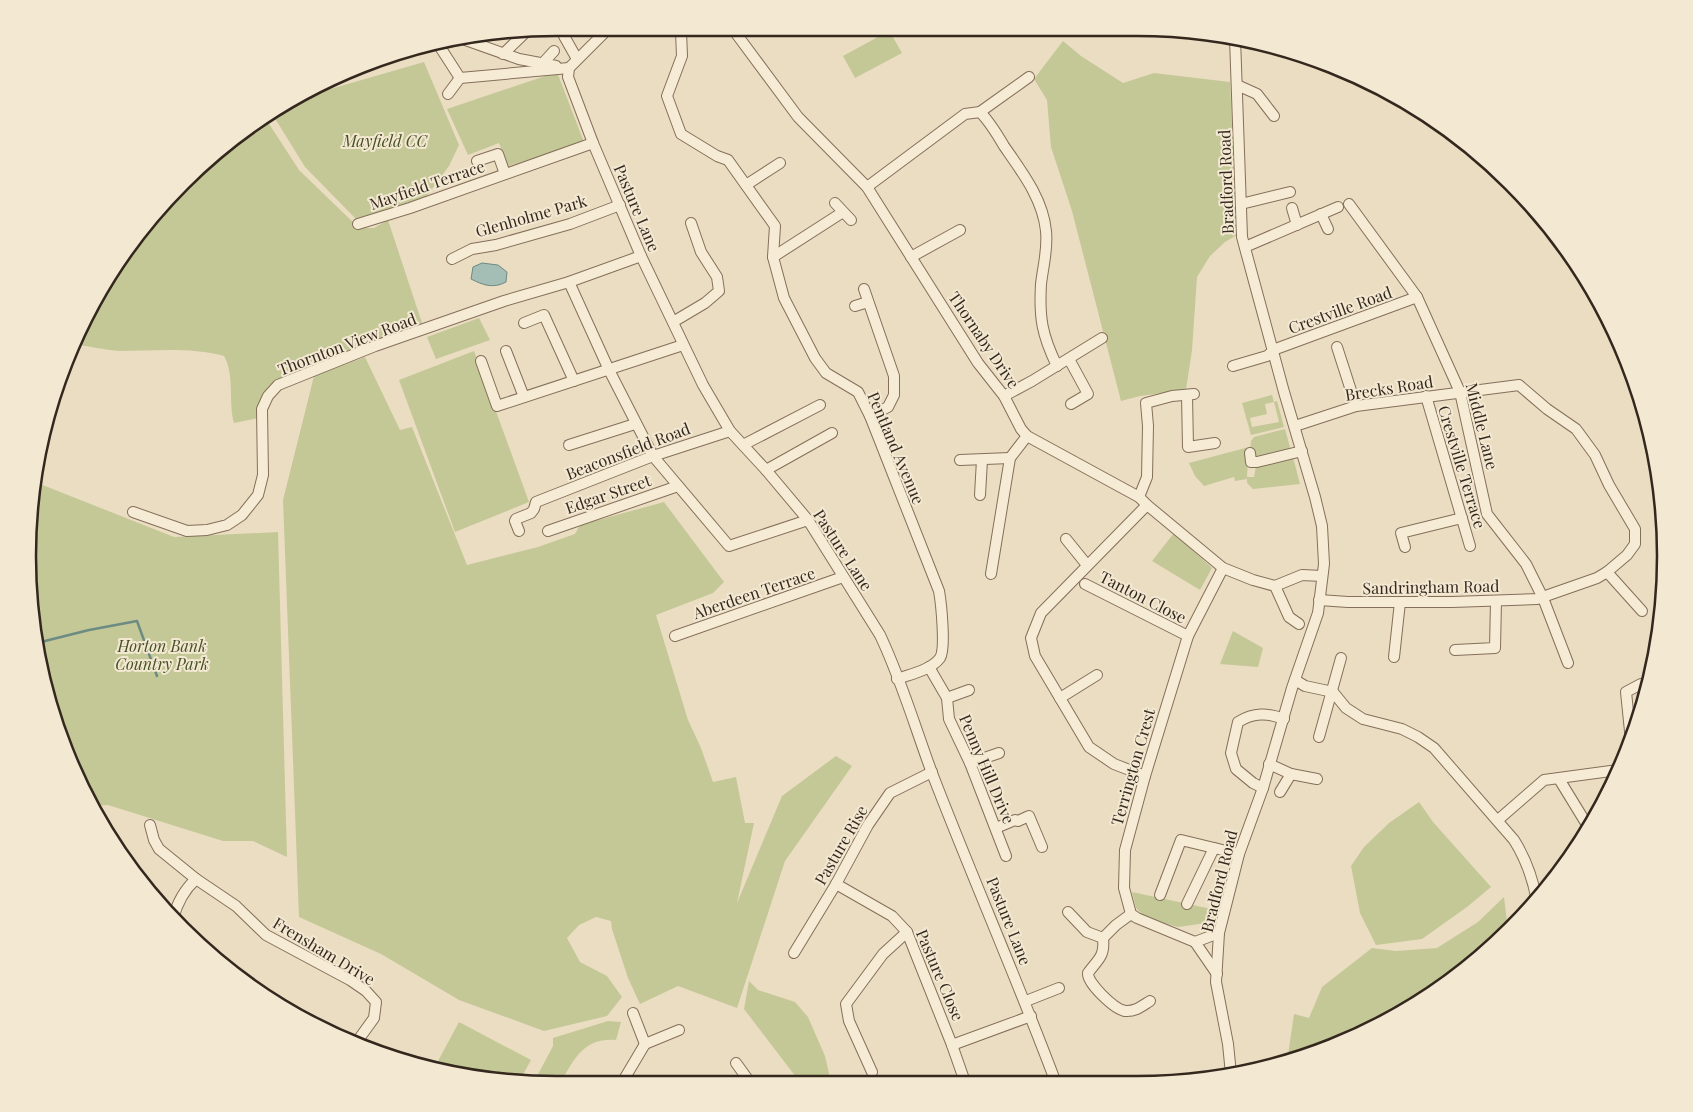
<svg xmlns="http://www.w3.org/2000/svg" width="1693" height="1112" viewBox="0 0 1693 1112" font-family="'Playfair Display',serif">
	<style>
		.green { fill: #c4c897; fill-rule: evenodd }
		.water { fill: #a4beb5; stroke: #6c8b82 }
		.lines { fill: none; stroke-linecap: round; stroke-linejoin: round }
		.stream { stroke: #6c8b82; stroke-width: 2.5 }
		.minor-casing { stroke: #846f5b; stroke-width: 12 }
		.minor { stroke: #f6ebd5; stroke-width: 10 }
		.labels { text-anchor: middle; stroke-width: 4; stroke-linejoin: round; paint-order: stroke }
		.park-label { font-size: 16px; font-style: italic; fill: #475026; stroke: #f3e8d1 }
		.street-label { font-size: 16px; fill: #34281e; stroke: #f3e8d1 }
		.rim { fill: none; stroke: #34281e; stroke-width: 2.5 }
	</style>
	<rect width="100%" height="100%" fill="#ebddc2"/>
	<g class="green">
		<polygon points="887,32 890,32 902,53 855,78 843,56"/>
		<polygon points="1063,41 1081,56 1123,83 1154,73 1230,82 1237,235 1225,242 1210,256 1197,277 1192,350 1186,390 1140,396 1121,401 1072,211 1051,147 1047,100 1034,79"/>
		<polygon points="406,51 412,55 336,80 386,55"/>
		<polygon points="424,62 459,145 449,166 426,197 356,219 305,167 271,112 299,98"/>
		<polygon points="557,72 584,142 508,166 499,143 468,155 447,109"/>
		<path d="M264 116 299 170 359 228H374L388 220 423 326 287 379 265 401 258 418 234 423C228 402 235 375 224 356 190 347 154 351 120 351 104 350 88 346 73 344L137 234 183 182Z"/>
		<polygon points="479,318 490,340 436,359 427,337"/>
		<polygon points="474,351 529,502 455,532 399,380"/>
		<polygon points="365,357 400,430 412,427 467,565 538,547 575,534 580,525 664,502 724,582 713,593 656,615 688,720 701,748 713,782 736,777 745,823 754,823 737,903 782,796 836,756 852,766 785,861 737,1008 678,986 640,1004 628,978 612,929 611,921 596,917 579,925 567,938 580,962 607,976 622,997 607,1016 544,1031 459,1000 381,954 299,917 283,500 314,376"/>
		<path d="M1272 395 1274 402 1277 401 1284 427 1251 435 1242 403ZM1274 402 1279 422 1252 427 1250 418 1267 414 1265 404Z"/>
		<polygon points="1285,429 1291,451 1257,458 1250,451 1251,441 1254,437"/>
		<polygon points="1249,447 1247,477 1254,477 1256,466 1293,457 1300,484 1253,489 1247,483 1247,479 1235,481 1234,477 1204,486 1195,476 1189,463"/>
		<polygon points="35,482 174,537 278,532 287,857 253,841 223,841 108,805 91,806 68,758 38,659 29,521"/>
		<polygon points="1174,533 1212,568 1200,590 1152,561"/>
		<polygon points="1233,631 1263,648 1258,667 1220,664"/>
		<polygon points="1419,802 1433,822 1491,887 1467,907 1422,939 1376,945 1360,913 1351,866 1364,847 1389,823"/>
		<polygon points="1132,892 1216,910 1213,922 1178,927 1146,918 1136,908"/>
		<polygon points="1504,897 1508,930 1459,975 1370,1030 1287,1062 1294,1014 1309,1018 1322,987 1372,948 1396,951 1437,948 1478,922"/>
		<polygon points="749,981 758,990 795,1002 808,1017 825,1056 831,1082 799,1081 744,1009"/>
		<path d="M608 1021 621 1022 616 1040C585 1038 576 1056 562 1080H535L553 1046V1038Z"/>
		<polygon points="459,1022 531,1060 520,1080 487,1080 467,1076 438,1061"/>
	</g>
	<path class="water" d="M482 263 498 265 507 272 506 282C493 289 483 285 471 279L473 267Z"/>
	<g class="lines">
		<polyline class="stream" points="37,643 89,630 137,621 157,676"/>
		<g class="minor-casing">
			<g id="minor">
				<path d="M605 32 569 68 568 77 593 143 641 256 703 385 730 431 766 470 808 520 880 635C901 679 915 727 932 773 972 877 1017 979 1056 1083"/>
				<path d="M681 32 682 56 667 96 681 134 717 156 728 160 775 226 773 257 784 298 815 358 826 373 858 392 870 416 939 591C941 602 946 649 940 658 931 670 911 674 897 679"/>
				<polyline points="735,32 798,117 867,187 978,363 1004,396 1021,429 1027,436 1139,497 1147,505 1223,568 1253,580 1275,586 1289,617 1299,624"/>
				<polyline points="564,36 577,59"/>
				<polyline points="460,38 519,59 556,66"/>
				<polyline points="440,47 460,78 569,68"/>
				<polyline points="503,54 526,32"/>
				<polyline points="543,63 554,51"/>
				<polyline points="1237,85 1257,94 1274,116"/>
				<polyline points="448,94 460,78"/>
				<path d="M980 112C990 122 997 134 1004 146 1022 172 1043 199 1046 231 1048 250 1043 266 1041 284 1039 318 1042 335 1057 366"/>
				<polyline points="477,161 498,154 505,174"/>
				<polyline points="746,185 780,163"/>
				<polyline points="867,187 965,114 980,112 1029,77"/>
				<polyline points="835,203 851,220"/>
				<polyline points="1241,204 1290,192"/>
				<polyline points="1349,204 1417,297 1460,392 1487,514 1526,564 1543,598 1568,663"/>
				<polyline points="1292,208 1297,225"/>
				<polyline points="1321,214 1328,229"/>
				<polyline points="358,224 410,208 593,143"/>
				<polyline points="1245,247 1338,207"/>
				<polyline points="773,257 843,212"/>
				<polyline points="911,257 960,230"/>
				<polyline points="452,259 472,249 496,245 570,224 620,205"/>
				<polyline points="569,282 609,370 653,456 729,546 808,520"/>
				<polyline points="864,289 894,376 894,395 888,407 870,416"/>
				<polyline points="855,306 868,302"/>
				<polyline points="673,322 705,303 719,291 717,277 701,252 691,223"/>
				<polyline points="524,323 544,315 574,381"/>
				<polyline points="1337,347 1356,406"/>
				<polyline points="1273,350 1417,297"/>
				<polyline points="506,351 524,397"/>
				<polyline points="1069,359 1088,394 1071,404"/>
				<polyline points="481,361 497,406 683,345"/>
				<polyline points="1233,366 1267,356 1273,351"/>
				<polyline points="1187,395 1188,447 1215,443"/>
				<polyline points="1004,396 1032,381 1102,338"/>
				<polyline points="1426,396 1470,546"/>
				<polyline points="1295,426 1356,406 1519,385 1547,409 1576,429 1595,455 1609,485 1635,529 1635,544 1627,555 1607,572 1597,578 1537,599 1452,602 1348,602 1319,600"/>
				<polyline points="569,445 635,424"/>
				<polyline points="743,445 820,405"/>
				<polyline points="1250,453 1251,462 1257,462 1302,451"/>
				<polyline points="960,460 1010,458"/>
				<polyline points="766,470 832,433"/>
				<polyline points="980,495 982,460"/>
				<polyline points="1139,497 1147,477 1148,426 1146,403 1172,396 1194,394"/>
				<polyline points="133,512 187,531 207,530 227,525 242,515 258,495 263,475 262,409 268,396 278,385 375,346 504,301 569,282 641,256"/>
				<polyline points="519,531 515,521 516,519 531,513 534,509 536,502 653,456 730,431"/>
				<polyline points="548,531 678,486"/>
				<polyline points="1066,539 1087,565"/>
				<polyline points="1405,547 1401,533 1462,518"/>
				<polyline points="1607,572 1642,611"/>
				<polyline points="991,574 1010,458 1027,436"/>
				<polyline points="1085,584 1188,636"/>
				<polyline points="1275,586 1302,575 1322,576"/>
				<polyline points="675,636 843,577"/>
				<polyline points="1455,650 1495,648 1496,601"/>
				<polyline points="1394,657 1400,602"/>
				<polyline points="929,667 947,698 949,719 970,763 1006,856"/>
				<path d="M1295 680 1305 686 1333 692 1346 708 1363 719 1402 729 1418 737 1434 748 1514 840C1526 859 1533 879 1537 901"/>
				<polyline points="947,698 969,690"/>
				<polyline points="1060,698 1097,675"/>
				<polyline points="1319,737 1341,658"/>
				<polyline points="1631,741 1626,692 1641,684 1647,684"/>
				<polyline points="970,763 999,753"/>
				<polyline points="1269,764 1291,774 1317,779"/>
				<polyline points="1145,776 1114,764 1089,747 1035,656 1031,638 1041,613 1147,505"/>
				<polyline points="1559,779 1589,828"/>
				<path d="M1263 788 1253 783 1236 769 1231 753 1238 722C1254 712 1268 713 1284 719"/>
				<polyline points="1280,792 1291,774"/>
				<polyline points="1498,820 1544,780 1618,770"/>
				<path d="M150 825 154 840 159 849 196 879C184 890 177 903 173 919"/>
				<polyline points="996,828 1015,820 1018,821 1029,816 1042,847"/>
				<polyline points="196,879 236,906 266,935 350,980 366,991 376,1002 374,1018 356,1043"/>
				<polyline points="836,884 892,916 907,932 952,1045 965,1082"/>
				<polyline points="1160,895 1181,840 1239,854"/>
				<polyline points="1187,904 1214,848"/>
				<polyline points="1068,912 1087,932 1103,938 1116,925 1131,914"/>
				<path d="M1103 938C1105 957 1098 959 1088 973 1087 983 1114 1009 1125 1011 1135 1012 1142 1006 1150 1001"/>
				<polyline points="1195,942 1137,918 1131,914 1124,888 1125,850 1145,776 1188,636 1223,568"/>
				<polyline points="794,953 836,884 868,825 890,793 932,772"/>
				<polyline points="1217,974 1195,942 1219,933"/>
				<polyline points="1026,1001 1059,988"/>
				<polyline points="633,1013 645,1044"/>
				<polyline points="952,1045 1031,1016"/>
				<polyline points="736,1063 749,1081"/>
				<polyline points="872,1072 849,1021 846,1004 883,954 907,932"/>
				<polyline points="1231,1074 1228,1044 1216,982 1219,933 1239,854 1263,788 1292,688 1318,613 1324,564 1322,526 1315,497 1284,392 1242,237 1235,38"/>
				<polyline points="623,1081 645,1044 679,1030"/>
			</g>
		</g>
		<use href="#minor" class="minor"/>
	</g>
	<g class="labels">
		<g class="park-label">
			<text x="385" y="147">Mayfield CC</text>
			<text x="162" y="652">Horton Bank<tspan x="162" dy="18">Country Park</tspan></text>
		</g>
		<g class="street-label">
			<text transform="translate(1226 182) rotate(-92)" y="6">Bradford Road</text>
			<text transform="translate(427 185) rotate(-19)" y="6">Mayfield Terrace</text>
			<text transform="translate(637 208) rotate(67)" y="6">Pasture Lane</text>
			<text transform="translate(531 216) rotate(-16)" y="6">Glenholme Park</text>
			<text transform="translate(1340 310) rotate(-20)" y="6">Crestville Road</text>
			<text transform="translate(984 340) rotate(56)" y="6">Thornaby Drive</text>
			<text transform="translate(347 344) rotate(-21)" y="6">Thornton View Road</text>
			<text transform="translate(1389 388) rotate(-9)" y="6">Brecks Road</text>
			<text transform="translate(1482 426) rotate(76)" y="6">Middle Lane</text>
			<text transform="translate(896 448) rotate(67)" y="6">Pentland Avenue</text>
			<text transform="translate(628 451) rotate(-21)" y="6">Beaconsfield Road</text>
			<text transform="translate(1462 467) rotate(73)" y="6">Crestville Terrace</text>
			<text transform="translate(608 494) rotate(-19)" y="6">Edgar Street</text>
			<text transform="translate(843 550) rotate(57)" y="6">Pasture Lane</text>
			<text transform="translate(1431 587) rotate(-1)" y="6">Sandringham Road</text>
			<text transform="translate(754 593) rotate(-19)" y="6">Aberdeen Terrace</text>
			<text transform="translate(1143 597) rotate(27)" y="6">Tanton Close</text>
			<text transform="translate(1133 767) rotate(-74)" y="6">Terrington Crest</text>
			<text transform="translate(987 769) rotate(67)" y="6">Penny Hill Drive</text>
			<text transform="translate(841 845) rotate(-60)" y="6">Pasture Rise</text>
			<text transform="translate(1219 881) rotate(-76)" y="6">Bradford Road</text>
			<text transform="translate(1009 921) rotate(68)" y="6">Pasture Lane</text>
			<text transform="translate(324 951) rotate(31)" y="6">Frensham Drive</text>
			<text transform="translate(940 975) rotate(67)" y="6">Pasture Close</text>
		</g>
	</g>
	<path d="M0 0H1693V1112H0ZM556 36H1137A520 520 0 0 1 1657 556V556A520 520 0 0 1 1137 1076H556A520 520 0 0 1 36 556V556A520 520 0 0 1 556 36Z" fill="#f3e8d1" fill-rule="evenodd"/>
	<path class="rim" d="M556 36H1137A520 520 0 0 1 1657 556V556A520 520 0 0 1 1137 1076H556A520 520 0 0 1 36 556V556A520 520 0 0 1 556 36Z"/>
</svg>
